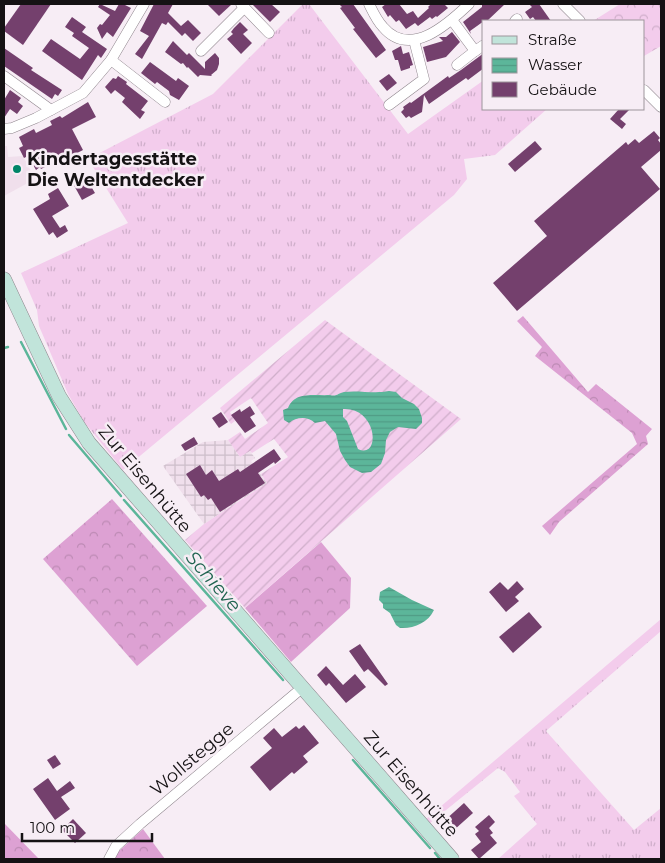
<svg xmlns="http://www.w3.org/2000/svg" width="665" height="863" viewBox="0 0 665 863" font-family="Montserrat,sans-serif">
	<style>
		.built { fill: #f0dfec }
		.industrial { fill: url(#industrial-grid) }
		.grass { fill: url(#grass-tufts) }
		.forest { fill: url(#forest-crowns) }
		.park { fill: url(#park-crowns) }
		.garden { fill: url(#garden-furrows) }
		.water { fill: url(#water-rules); fill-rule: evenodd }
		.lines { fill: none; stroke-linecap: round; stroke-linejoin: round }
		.stream { stroke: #5cb69a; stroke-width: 2.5 }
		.building { fill: #74406d }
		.street-casing { stroke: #8f868d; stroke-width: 11 }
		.secondary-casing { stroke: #8f868d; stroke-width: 15 }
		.street { stroke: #fff; stroke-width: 10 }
		.secondary { stroke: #c1e4da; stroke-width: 14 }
		.poi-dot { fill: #008568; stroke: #f7edf5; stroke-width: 2 }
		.labels { text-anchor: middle; stroke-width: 5; stroke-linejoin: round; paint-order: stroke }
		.poi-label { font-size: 18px; font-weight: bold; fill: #151214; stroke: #f7edf5; text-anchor: start }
		.street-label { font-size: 18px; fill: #151214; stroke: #f7edf5 }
		.water-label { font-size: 19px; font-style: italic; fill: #206551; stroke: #f7edf5 }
	</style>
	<defs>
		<pattern id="industrial-grid" width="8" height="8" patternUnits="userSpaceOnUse" patternTransform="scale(1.25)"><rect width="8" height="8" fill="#f0dfec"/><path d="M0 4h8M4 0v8" fill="none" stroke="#cdbeca"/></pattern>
		<pattern id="grass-tufts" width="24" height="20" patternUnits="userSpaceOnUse" patternTransform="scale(1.25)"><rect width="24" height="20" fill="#f3ccec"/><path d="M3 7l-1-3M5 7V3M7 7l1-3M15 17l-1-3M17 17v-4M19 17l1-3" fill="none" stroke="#cfaeca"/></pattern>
		<pattern id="forest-crowns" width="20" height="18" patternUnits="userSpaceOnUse" patternTransform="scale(1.25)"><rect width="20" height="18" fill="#dda1d3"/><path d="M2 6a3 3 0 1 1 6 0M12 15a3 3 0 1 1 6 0" fill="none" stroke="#bd8ab4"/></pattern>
		<pattern id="park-crowns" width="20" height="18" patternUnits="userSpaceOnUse" patternTransform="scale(1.25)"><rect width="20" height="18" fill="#f3ccec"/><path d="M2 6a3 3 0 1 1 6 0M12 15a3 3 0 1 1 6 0" fill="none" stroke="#cfaeca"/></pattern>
		<pattern id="garden-furrows" width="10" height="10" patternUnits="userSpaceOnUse" patternTransform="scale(1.25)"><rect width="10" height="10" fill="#f3ccec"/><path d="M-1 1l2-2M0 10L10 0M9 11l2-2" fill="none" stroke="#cfaeca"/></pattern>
		<pattern id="water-rules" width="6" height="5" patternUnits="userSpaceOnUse" patternTransform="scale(1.25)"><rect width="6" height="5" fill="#5cb69a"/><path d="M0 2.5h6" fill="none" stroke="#4f9b84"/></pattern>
	</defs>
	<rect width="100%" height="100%" fill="#f7edf5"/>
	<polygon class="built" points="4,146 7,146 8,157 23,156 35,179 4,196"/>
	<polygon class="industrial" points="228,440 240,457 250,451 255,458 251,461 267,483 204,524 163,466 203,442"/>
	<g class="grass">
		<polygon points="303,4 309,4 408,134 484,80 484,109 547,109 495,155 464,159 467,179 454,195 123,470 85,423 68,394 39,326 37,310 21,273 128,223 88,159 213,94"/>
		<polygon points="661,619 661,631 546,731 634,830 661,808 661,859 498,859 537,824 514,796 520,792 505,772 498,768 430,823 426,819"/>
	</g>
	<g class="forest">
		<polygon points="523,316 588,392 596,384 652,429 646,436 648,444 559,522 550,535 542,526 637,444 632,433 535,356 542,347 517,321"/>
		<polygon points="112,499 207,606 137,666 43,559"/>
		<polygon points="321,542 351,578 350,608 291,662 245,608"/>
		<polygon points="4,823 39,859 4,859"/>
		<polygon points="143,829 165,859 115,859 117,853"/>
	</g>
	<polygon class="park" points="620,4 661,4 661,46 644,56 644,21 593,21"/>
	<polygon class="garden" points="325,320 461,419 245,608 185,540 204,524 267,483 261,474 288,457 274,439 252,453 250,451 240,457 228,440 240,432 245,439 268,423 251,398 230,412 235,421 231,424 220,408"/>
	<g class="water">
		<path d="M389 391 396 392 402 398 414 404 419 409 422 418V423L416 429 398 427 390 432 386 440 385 453 381 464 371 472 362 473 350 467 345 460 340 451 336 434 325 421 315 423C308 416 296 417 289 423L284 420 283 410 288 408C295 391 314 396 330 395 337 397 338 393 344 392 359 390 374 394 389 391ZM343 409C378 407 381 460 358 449L347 421 343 417Z"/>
		<path d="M389 587 412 600 434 610C428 623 413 629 400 628L396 625 390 613 383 608V604L379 600 380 592Z"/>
	</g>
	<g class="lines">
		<g class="stream">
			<polyline points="21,342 66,429"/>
			<polyline points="4,348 8,347"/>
			<polyline points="69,435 121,496"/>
			<polyline points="124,500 283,680"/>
			<polyline points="353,760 430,848"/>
			<polyline points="435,853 440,859"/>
		</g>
	</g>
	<g class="building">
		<polygon points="21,4 51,4 23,45 4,31 4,28"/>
		<polygon points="100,4 115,11 119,4 123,4 131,8 113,37 107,32 102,39 97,28 100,24 102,25 110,15 98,7"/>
		<polygon points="154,4 173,4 168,13 181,26 188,20 201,33 193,41 185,33 182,36 168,22 166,25 162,23 142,59 135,54 149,36 140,31"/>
		<polygon points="207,4 232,4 219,16"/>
		<polygon points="252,4 271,4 280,12 270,22"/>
		<polygon points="339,4 353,4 386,50 376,58 353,29 355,28 340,8 342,7"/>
		<polygon points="386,4 399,4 407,14 413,11 418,18 429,8 428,7 431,4 444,4 448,8 437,17 436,16 432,19 430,17 418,26 415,23 406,29 399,20 396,22 390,15 388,17 382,7"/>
		<polygon points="482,4 505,4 487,21 484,21 470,31 471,34 463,22 482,7"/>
		<polygon points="529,4 539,4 551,21 536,21 533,17 530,19 525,12 532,7"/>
		<polygon points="72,17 86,27 82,32 107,49 101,58 98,55 82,80 42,51 51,39 80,59 89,48 72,36 74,33 65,27"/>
		<polygon points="240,22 248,30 243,34 252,43 241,54 227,39 233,34 231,32 234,28"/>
		<polygon points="452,32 460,42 446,57 427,62 423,47 443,41 439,37 446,37"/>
		<polygon points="173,41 187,55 189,53 205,69 205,62 215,53 219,58 219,64 217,70 211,75 212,76 200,75 198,77 188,67 187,68 183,63 181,64 165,52"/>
		<polygon points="401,46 403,54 409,52 413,65 410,66 410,68 401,71 398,60 395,60 392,51"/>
		<polygon points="4,48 33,68 31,70 62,90 58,96 55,94 52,99 4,66"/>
		<polygon points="484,53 484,68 468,80 466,78 429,104 424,95 422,112 411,118 409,116 406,118 401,112 404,109 403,107 410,102 411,103 448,76 449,78 461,70"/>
		<polygon points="150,62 176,81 178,78 189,86 179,100 170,95 169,91 157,82 155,84 141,73"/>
		<polygon points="389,74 397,83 387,91 379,81"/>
		<polygon points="118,76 127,82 126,84 148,101 141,110 145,112 140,119 122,102 125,98 115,90 111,94 105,87 113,78 116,79"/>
		<polygon points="10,90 21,98 18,102 23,106 17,114 10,109 4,118 4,100"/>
		<polygon points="88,102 96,117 72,129 83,150 54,165 53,163 41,169 40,167 36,170 28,156 24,158 19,148 23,146 19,137 34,129 36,133 52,125 50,121 60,116 62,118"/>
		<polygon points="619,109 630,109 620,119 626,124 622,129 610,119"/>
		<polygon points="654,131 660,138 658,140 661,144 661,150 641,167 660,189 517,311 493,283 547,236 534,221 626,142 628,145 635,139 639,143"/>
		<polygon points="535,141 542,149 515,172 508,164"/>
		<polygon points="83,173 95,193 82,200 71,180"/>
		<polygon points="58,188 69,206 52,216 60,228 65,225 68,231 57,238 53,232 49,235 33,209 50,199 48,194"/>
		<polygon points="250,406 255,414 250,417 256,426 245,433 231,415 240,409 241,412"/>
		<polygon points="221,412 228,422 219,428 212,418"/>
		<polygon points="194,437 198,444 185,451 181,445"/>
		<polygon points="274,449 281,459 275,464 274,462 258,473 265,483 220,512 211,498 208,500 204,495 201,497 186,474 200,465 206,475 212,470 219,481 238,469 240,472"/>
		<polygon points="517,581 524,589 515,597 519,601 506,612 489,592 500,582 508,590"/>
		<polygon points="529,612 542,627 513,653 499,637"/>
		<polygon points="360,644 388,684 385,686 368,669 364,672 349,651"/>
		<polygon points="326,666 343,685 355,674 366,687 346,703 329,683 326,686 317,675"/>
		<polygon points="304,725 319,743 303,756 308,762 294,774 292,772 270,791 250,767 272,748 263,738 274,728 282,737 296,726 299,729"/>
		<polygon points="55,755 61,764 53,769 47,760"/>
		<polygon points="48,778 57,791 70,781 75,788 61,797 70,809 55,820 33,789"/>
		<polygon points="464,803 473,813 454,830 444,821"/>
		<polygon points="489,815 495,822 489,828 493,833 490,835 497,843 479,859 471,850 481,842 475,834 479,831 475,827"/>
		<polygon points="73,819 86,833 75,843 62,830"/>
	</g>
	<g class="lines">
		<g class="street-casing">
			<g id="street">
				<polyline points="241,4 269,33"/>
				<path d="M369 4C373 12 377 21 383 27 410 59 448 24 469 4"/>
				<polyline points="563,4 580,21"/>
				<polyline points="452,20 475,51 457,65"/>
				<polyline points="515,21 517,19"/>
				<polyline points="201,51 244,8"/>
				<polyline points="475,51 484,45"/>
				<polyline points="111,60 165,102"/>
				<polyline points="4,76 51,110"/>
				<polyline points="644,90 661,107"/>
				<polyline points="389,105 424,79 414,40"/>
				<polyline points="4,129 12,128 36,118 83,93 111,60 144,4"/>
				<polyline points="109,859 116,846 140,824 302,688"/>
			</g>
		</g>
		<g class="secondary-casing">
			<polyline id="secondary" points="4,279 59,396 89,443 452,859"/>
		</g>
		<use href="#street" class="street"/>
		<use href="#secondary" class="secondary"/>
	</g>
	<circle class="poi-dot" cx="17" cy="169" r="5"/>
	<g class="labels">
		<g class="poi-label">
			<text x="27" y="165">Kindertagesstätte<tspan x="27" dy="21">Die Weltentdecker</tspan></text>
		</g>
		<g class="street-label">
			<text transform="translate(145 479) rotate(50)" y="6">Zur Eisenhütte</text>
			<text transform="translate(192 759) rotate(-40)" y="6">Wollstegge</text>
			<text transform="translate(411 784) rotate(49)" y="6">Zur Eisenhütte</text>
		</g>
		<g class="water-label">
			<text transform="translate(214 581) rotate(49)" y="7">Schieve</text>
		</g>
	</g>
	<rect width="665" height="863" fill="none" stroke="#151214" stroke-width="10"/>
	<rect x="482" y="20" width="162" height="90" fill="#f7edf5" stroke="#9d959b"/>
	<rect x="492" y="36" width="25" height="8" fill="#c1e4da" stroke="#9d959b"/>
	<text x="528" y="45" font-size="15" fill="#151214">Straße</text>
	<rect x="492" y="58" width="25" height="15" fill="url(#water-rules)" stroke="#9d959b"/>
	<text x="528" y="70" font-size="15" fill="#151214">Wasser</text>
	<rect x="492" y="82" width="25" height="15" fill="#74406d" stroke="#9d959b"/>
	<text x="528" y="95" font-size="15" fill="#151214">Gebäude</text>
	<path d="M22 833v8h130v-8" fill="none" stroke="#151214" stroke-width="2.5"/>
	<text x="30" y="833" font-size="15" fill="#151214" stroke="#f7edf5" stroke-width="4" paint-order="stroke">100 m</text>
</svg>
